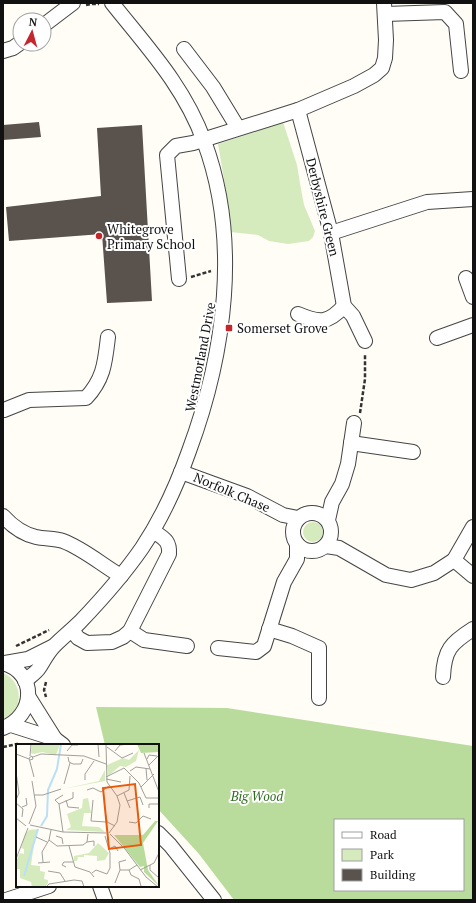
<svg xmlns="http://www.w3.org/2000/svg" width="476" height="903" viewBox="0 0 476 903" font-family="'PT Serif',serif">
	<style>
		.green { fill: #d5ebbd }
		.forest { fill: #b9dc9c; fill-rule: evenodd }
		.building { fill: #5a524d }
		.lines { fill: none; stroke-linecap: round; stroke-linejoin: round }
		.minor-casing { stroke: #444; stroke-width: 16 }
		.path { stroke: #333; stroke-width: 2.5; stroke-dasharray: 4 2; stroke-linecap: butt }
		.minor { stroke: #fff; stroke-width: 14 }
		.poi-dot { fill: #c4262e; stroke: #fff; stroke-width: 1.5 }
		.labels { text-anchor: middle; stroke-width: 4; stroke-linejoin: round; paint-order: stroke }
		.street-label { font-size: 13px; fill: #111; stroke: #fff }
		.poi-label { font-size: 13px; fill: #111; stroke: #fff; text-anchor: start }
		.park-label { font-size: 13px; font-style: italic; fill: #2f6b1f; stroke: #fff }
		.inset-river { fill: none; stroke: #b9e0f7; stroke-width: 2 }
		.inset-road { fill: none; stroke: #a09f9a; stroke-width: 1 }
		.view { fill: #e8590c; fill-opacity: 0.15; stroke: #e8590c; stroke-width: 2 }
		.inset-edge { fill: none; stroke: #111; stroke-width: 2 }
	</style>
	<rect width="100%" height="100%" fill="#fffdf5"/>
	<g class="green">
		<polygon points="283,122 297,165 301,189 304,205 315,231 313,237 309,241 288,244 269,241 258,235 230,232 226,191 218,144"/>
		<circle cx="313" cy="532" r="10"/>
		<path d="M3 673C23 681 25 711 3 719Z"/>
	</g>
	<path class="forest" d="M96 707 227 708 473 746V900H234L199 854 158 809V745H105ZM335 820H463V890H335Z"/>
	<g class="building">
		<polygon points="39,122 41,137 3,140 3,125"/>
		<polygon points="142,125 152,301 107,303 102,234 9,241 6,207 101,196 97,128"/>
	</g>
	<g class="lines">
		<g class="minor-casing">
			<g id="minor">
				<polyline points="385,14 445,12 456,24 461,71"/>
				<polyline points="44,25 73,3"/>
				<polyline points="184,49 213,87 238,128"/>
				<polyline points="3,51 13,48 20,43"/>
				<polyline points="298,110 331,233 344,306 353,316 365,341"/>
				<polyline points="331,233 427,202 473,199"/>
				<polyline points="466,278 473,297"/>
				<polyline points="179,279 167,155 176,146 193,143 298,110 354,86 374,75 382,68 385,58 386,40 384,3"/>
				<path d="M298 314C319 323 328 324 344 306"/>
				<polyline points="437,338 473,325"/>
				<path d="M4 410 29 400 86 398C104 379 105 362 108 337"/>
				<polyline points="351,443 413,452"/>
				<polyline points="181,472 247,496 283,515 298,518"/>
				<circle cx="312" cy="532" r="19"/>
				<path d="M3 516C12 526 23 534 36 537 45 539 55 538 63 541 84 549 102 565 121 576"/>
				<polyline points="328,520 332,502 342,484 348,464 354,423"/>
				<polyline points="326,546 339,548 386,575 411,580 434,573 454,560 473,527"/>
				<polyline points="454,560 473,576"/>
				<polyline points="269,629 292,636 319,648 319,698"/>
				<path d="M72 630 78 638 87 643 112 642 123 637 130 631 169 554C170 540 163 538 153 531"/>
				<polyline points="130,631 144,640 187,646"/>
				<polyline points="218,648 256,652 264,646 284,582 297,559 297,544"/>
				<path d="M3 663C38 673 35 716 3 728"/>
				<polyline points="5,663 28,659 52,647"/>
				<path d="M443 677C444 650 451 643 473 629"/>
				<path d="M25 681C29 677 36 673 39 668 44 660 48 652 54 646 63 637 72 630 80 622 102 599 124 574 142 548 162 518 177 485 189 451 225 354 241 240 204 141 184 86 147 47 112 3"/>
				<polyline points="28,696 55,739"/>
				<polyline points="11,725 55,739 63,745"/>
				<polyline points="158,833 170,845 214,900"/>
				<polyline points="100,886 105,900"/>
				<polyline points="6,900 49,886"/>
			</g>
		</g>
		<g class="path">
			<polyline points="86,5 91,4 99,4"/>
			<polyline points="191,277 211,271"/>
			<polyline points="360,413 365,379 365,354"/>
			<polyline points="16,646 49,630"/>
			<polyline points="46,682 44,690 46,697"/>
			<polyline points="3,747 17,744 21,745"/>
		</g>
		<use href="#minor" class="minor"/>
	</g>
	<g class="poi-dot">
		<circle cx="99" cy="236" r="4"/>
		<rect x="225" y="324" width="8" height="8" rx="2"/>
	</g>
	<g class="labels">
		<g class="street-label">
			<text transform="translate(323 207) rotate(76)" y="5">Derbyshire Green</text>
			<text transform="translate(200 357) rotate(-79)" y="5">Westmorland Drive</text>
			<text transform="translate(232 492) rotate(23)" y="5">Norfolk Chase</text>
		</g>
		<g class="poi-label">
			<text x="107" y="234">Whitegrove<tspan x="107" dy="15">Primary School</tspan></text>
			<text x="237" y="333">Somerset Grove</text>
		</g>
		<g class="park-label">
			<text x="257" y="801">Big Wood</text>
		</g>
	</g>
	<g transform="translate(16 744)">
		<rect width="143" height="143" fill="#fffdf5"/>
		<path d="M16 0H44L40 11 26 8 18 10 15 9ZM123 6 120 17 110 23 104 22 92 32 91 21 107 14 113 16ZM89 26V37L47 45 83 37ZM72 54 75 69H68L66 82 83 83 89 88 50 86 55 83 51 70 66 64 67 55ZM23 85 19 93 15 121 24 122V127L29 128 28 135 32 136V139L29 143H16L15 138 4 134V125H0V117L4 109 8 110V105L5 104 9 90 13 86ZM82 99 93 109 89 116 81 117V112L68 111V113H62L61 117H58V112L73 109Z" fill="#d5ebbd"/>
		<path d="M121 0H143V8L125 9ZM139 77H142L127 99 132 126 143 142 128 128V122L124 123 98 91H127Z" fill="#b9dc9c"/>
		<path class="inset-river" d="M25 82 31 72 32 46 41 25 45 0M8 132 22 85"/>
		<path class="inset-road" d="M82 0 83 13M90 0 91 38 101 52 104 61 101 78 93 89M91 3 106 14 117 9M51 7 56 1H62M99 7 104 1 113 0M128 9 143 48M0 10 13 15M14 12 15 0M17 13 25 10 68 12 90 20M52 13 53 18 57 20H65L67 15M131 15 133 11 141 12M14 16 17 15 16 12 13 14 18 33M133 21 143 11M130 24 131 36M114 27 120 23 134 25M0 28 3 49 0 56M90 33 108 24 123 39 130 54H143M90 35 105 38M69 36V30L78 17M48 40 54 19M125 43 138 30M71 46 77 44 85 48 93 42M108 49 114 64M18 51H27L45 45M101 52 113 46 114 32M50 56 52 63 63 64M77 56 75 77 90 78M111 57 124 53 127 61M0 59 7 65 6 73M43 60 39 56 47 51M6 63 11 61 10 54M133 64V60H143M90 71 91 78 99 82M0 74 10 82M113 78 120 79 127 72 135 75M13 80 20 62 16 37M14 81 47 88 90 89M35 86 33 96 41 102 67 101 71 98 72 90M47 88 43 60 57 54V48M94 90 109 105 130 133 142 143M40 92 46 94 47 100M20 93 31 98M71 98 78 97V102M53 102 59 123 74 128 78 133M93 105 99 102 102 107M0 115 12 84M27 118 26 108 33 96M22 119 34 118M134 121V126L143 134M50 123 46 121 48 118H57M104 126 103 118 110 116M113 126 115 131 123 135 125 142M124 126 138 119 143 109M32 127 44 129 49 137M76 129 80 126 91 130 94 124V109L89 92M99 139 104 126H113L121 121M30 143 33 140 58 136 66 137 68 143"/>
		<path class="view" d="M119 40 125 101 93 105 87 44Z"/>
		<rect width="143" height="143" class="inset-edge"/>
	</g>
	<rect width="476" height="903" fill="none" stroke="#111111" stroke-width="8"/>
	<rect x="334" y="819" width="130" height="72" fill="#ffffff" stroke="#a0a0a0"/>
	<rect x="342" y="832" width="20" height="6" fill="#ffffff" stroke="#a0a0a0"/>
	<text x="370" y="839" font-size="12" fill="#111111">Road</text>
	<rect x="342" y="849" width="20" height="12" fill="#d5ebbd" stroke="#a0a0a0"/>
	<text x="370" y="859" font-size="12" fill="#111111">Park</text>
	<rect x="342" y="869" width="20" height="12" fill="#5a524d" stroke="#a0a0a0"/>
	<text x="370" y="879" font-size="12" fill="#111111">Building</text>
	<g transform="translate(32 32) rotate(6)"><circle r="19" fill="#ffffff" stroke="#a0a0a0"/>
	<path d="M0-3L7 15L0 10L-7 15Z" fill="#c4262e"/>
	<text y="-6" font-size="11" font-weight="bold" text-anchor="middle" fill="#111111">N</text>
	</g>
</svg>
